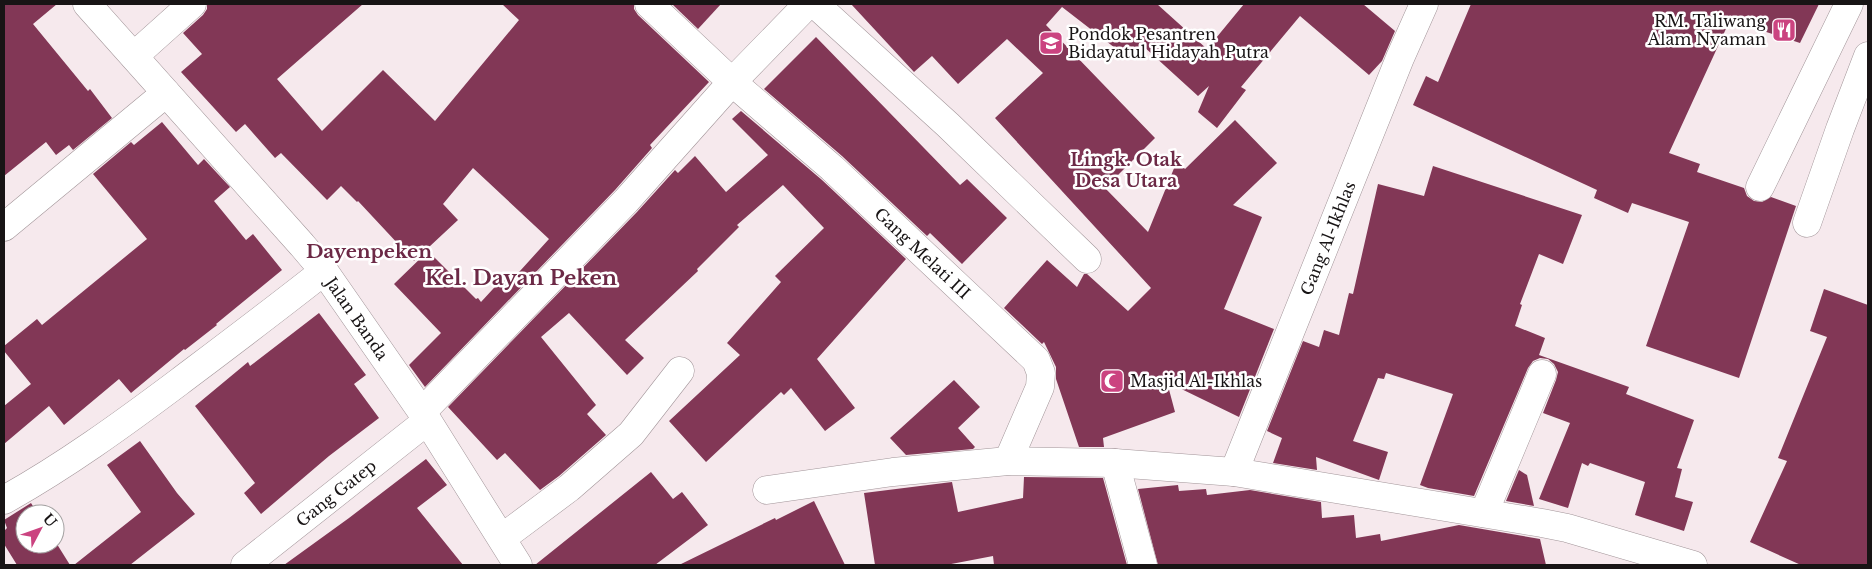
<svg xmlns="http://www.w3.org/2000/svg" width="1872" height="569" viewBox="0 0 1872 569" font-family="'Libre Baskerville',serif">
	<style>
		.building { fill: #823756 }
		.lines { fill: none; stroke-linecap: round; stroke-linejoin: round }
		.minor-casing { stroke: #a29599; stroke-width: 29 }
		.minor { stroke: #fff; stroke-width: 28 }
		.labels { text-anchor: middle; stroke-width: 5; stroke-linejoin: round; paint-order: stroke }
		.poi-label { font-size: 16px; fill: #181415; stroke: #fff; text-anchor: start }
		.street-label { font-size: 16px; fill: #181415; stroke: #fff }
		.neighbourhood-label { font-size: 18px; font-weight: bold; fill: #6c2946; stroke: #fff }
		.quarter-label { font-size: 19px; font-weight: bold; fill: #6c2946; stroke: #fff }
		.district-label { font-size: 21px; font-weight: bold; fill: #6c2946; stroke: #fff }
	</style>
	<rect width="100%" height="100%" fill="#f6e9ed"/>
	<g class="building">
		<polygon points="4,4 57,4 33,24 88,91 90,89 112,118 73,150 69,145 56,155 46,142 4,176"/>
		<polygon points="207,4 363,4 277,79 322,131 383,70 435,121 519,20 502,4 634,4 634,9 638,15 709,82 650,145 652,148 615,190 425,387 409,365 441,333 394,284 428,251 476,299 478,298 481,302 504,277 510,282 549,239 473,168 443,204 458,220 414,261 358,201 357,202 341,186 327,200 281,153 275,158 245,124 236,132 181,72 202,54 183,33 203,15 207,9"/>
		<polygon points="672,4 721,4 698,29"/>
		<polygon points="851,4 1157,4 1207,49 1244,4 1363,4 1395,31 1382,61 1369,75 1300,16 1241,87 1246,90 1217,128 1198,112 1209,86 1198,96 1142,45 1128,58 1062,7 1046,25 1155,138 1105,188 1148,232 1177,161 1185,169 1235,120 1277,163 1233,205 1262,217 1224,309 1274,329 1239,417 1167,382 1175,412 1103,438 1104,447 1079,447 1056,379 1056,367 1044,342 1042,344 1004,308 1047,260 1077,287 1084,274 1087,274 1128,311 1151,288 995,118 1043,73 1007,39 958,84 932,56 914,72"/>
		<polygon points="1471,4 1819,4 1800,43 1730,20 1669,153 1700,164 1697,172 1744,188 1747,196 1754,201 1762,202 1771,197 1796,206 1739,378 1646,346 1689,222 1632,203 1628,213 1594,198 1597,190 1413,105 1426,76 1438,82"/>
		<polygon points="816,37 960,185 967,179 1007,218 962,264 930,233 927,236 842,156 764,89"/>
		<polygon points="741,111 822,180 906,259 817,359 855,408 825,431 791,388 784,395 781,392 706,462 669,421 740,355 727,343 781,282 775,276 824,228 783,185 737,225 739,227 697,269 698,271 625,340 644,358 627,375 569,313 541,337 596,405 587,414 606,435 559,476 540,490 505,453 497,460 448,407 637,212 675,170 678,173 695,156 726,192 768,155 732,119"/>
		<polygon points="162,122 198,165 204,159 230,187 214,201 246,240 253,234 282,270 216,324 217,325 185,350 184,349 131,393 119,379 64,425 49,406 4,444 4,406 31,384 4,351 4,346 37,319 42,325 147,239 93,174 131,142 134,145"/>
		<polygon points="1433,166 1582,215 1563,264 1539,254 1520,304 1522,305 1515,326 1545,338 1539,355 1629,387 1626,394 1694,420 1677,468 1682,469 1675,497 1693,502 1684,531 1635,515 1645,482 1590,463 1588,466 1582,463 1568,508 1539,499 1570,423 1543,413 1556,380 1558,372 1554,364 1548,359 1540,358 1533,361 1528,368 1474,496 1428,488 1420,485 1453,394 1386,373 1384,379 1378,378 1353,441 1388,452 1379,480 1316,457 1317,470 1273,463 1282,438 1267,431 1303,341 1319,347 1324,330 1339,335 1349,293 1353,294 1378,184 1424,196"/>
		<polygon points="1824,289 1868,305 1868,565 1801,565 1750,542 1787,461 1778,458 1827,337 1810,331"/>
		<polygon points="319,313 366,375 354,384 379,418 329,456 261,514 244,493 255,483 195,406 248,362 250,366"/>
		<polygon points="954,380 980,407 958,428 975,447 973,449 906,455 890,438"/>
		<polygon points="140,441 177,493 195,514 130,565 74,565 141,512 107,465"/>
		<polygon points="426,459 447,485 417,508 463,565 284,565 349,518"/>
		<polygon points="1519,470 1527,475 1534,506 1506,501"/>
		<polygon points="651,472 673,499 682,492 708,525 655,565 535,565"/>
		<polygon points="1024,477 1103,478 1127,565 994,565 993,556 946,565 875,565 864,493 952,482 958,512 1023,498"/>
		<polygon points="1178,485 1179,491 1206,489 1207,495 1250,490 1321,502 1322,518 1354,515 1356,538 1380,534 1381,541 1459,525 1540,539 1546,565 1158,565 1138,489"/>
		<polygon points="814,501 845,565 679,565 775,518 776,520"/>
		<polygon points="31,503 38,514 25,514 25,544 55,544 55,541 70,565 17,565 4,544 4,531 7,528 4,520"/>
	</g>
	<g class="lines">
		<g class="minor-casing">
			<g id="minor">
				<path id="s1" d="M87 4 302 245 324 271 422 412 518 565"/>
				<path id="s2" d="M649 4 732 82 832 168 1036 360 1041 373 1040 387 1008 461"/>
				<polyline points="815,4 948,125 1087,259"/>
				<polyline points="134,56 192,4"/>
				<polyline points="1760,187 1849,4"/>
				<polyline points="1807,223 1840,129 1868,56"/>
				<polyline points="4,227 166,93"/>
				<polyline points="422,412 626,201 732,82 808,4"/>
				<polyline points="1115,463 1143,565"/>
				<path id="s3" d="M1234 472 1400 58 1424 4"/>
				<polyline points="767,490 893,472 1008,461 1115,463 1234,472 1542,523 1567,528 1693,565"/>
				<path d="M4 500C65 466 123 424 179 382 228 345 276 309 324 271"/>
				<polyline points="1484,513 1542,374"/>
				<polyline points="502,538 569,488 631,434 680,371"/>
				<path id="s4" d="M245 565 427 421"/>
			</g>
		</g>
		<use href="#minor" class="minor"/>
	</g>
	<defs>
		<g id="restaurant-square" transform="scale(1.25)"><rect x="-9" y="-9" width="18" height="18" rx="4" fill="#cb4380" stroke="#fff"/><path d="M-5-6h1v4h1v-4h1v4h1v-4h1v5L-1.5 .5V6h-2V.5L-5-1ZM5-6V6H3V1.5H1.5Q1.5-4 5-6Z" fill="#fff"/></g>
		<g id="school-square" transform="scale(1.25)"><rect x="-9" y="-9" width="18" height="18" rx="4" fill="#cb4380" stroke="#fff"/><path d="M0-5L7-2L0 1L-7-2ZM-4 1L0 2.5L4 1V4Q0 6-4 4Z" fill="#fff"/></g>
		<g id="mosque-square" transform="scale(1.25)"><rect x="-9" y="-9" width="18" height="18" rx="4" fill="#cb4380" stroke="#fff"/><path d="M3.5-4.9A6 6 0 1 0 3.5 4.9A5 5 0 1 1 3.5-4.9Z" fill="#fff"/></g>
	</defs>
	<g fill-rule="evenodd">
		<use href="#restaurant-square" x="1784" y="30"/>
		<use href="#school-square" x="1051" y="43"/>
		<use href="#mosque-square" x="1112" y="381"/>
	</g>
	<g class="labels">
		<g class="poi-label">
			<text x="1766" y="27" text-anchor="end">RM. Taliwang<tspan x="1766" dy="18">Alam Nyaman</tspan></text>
			<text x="1068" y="40">Pondok Pesantren<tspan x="1068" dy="18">Bidayatul Hidayah Putra</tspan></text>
			<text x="1130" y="387">Masjid Al-Ikhlas</text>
		</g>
		<g class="street-label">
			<text dy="6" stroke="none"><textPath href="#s3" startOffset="252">Gang Al-Ikhlas</textPath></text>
			<text dy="6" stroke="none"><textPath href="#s2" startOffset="370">Gang Melati III</textPath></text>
			<text dy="6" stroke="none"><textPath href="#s1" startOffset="415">Jalan Banda</textPath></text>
			<text dy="6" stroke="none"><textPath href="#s4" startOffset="116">Gang Gatep</textPath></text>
		</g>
		<g class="neighbourhood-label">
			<text x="1126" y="166">Lingk. Otak<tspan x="1126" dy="21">Desa Utara</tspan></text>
		</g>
		<g class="quarter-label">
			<text x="369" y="258">Dayenpeken</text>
		</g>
		<g class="district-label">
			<text x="521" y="285">Kel. Dayan Peken</text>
		</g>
	</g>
	<rect width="1872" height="569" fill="none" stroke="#181415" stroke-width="10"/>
	<g transform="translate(40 529) rotate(49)"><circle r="24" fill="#ffffff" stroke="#a3a1a1"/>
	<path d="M0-4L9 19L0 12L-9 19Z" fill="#cb4380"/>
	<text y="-8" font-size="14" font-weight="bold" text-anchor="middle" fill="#181415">U</text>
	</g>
</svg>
